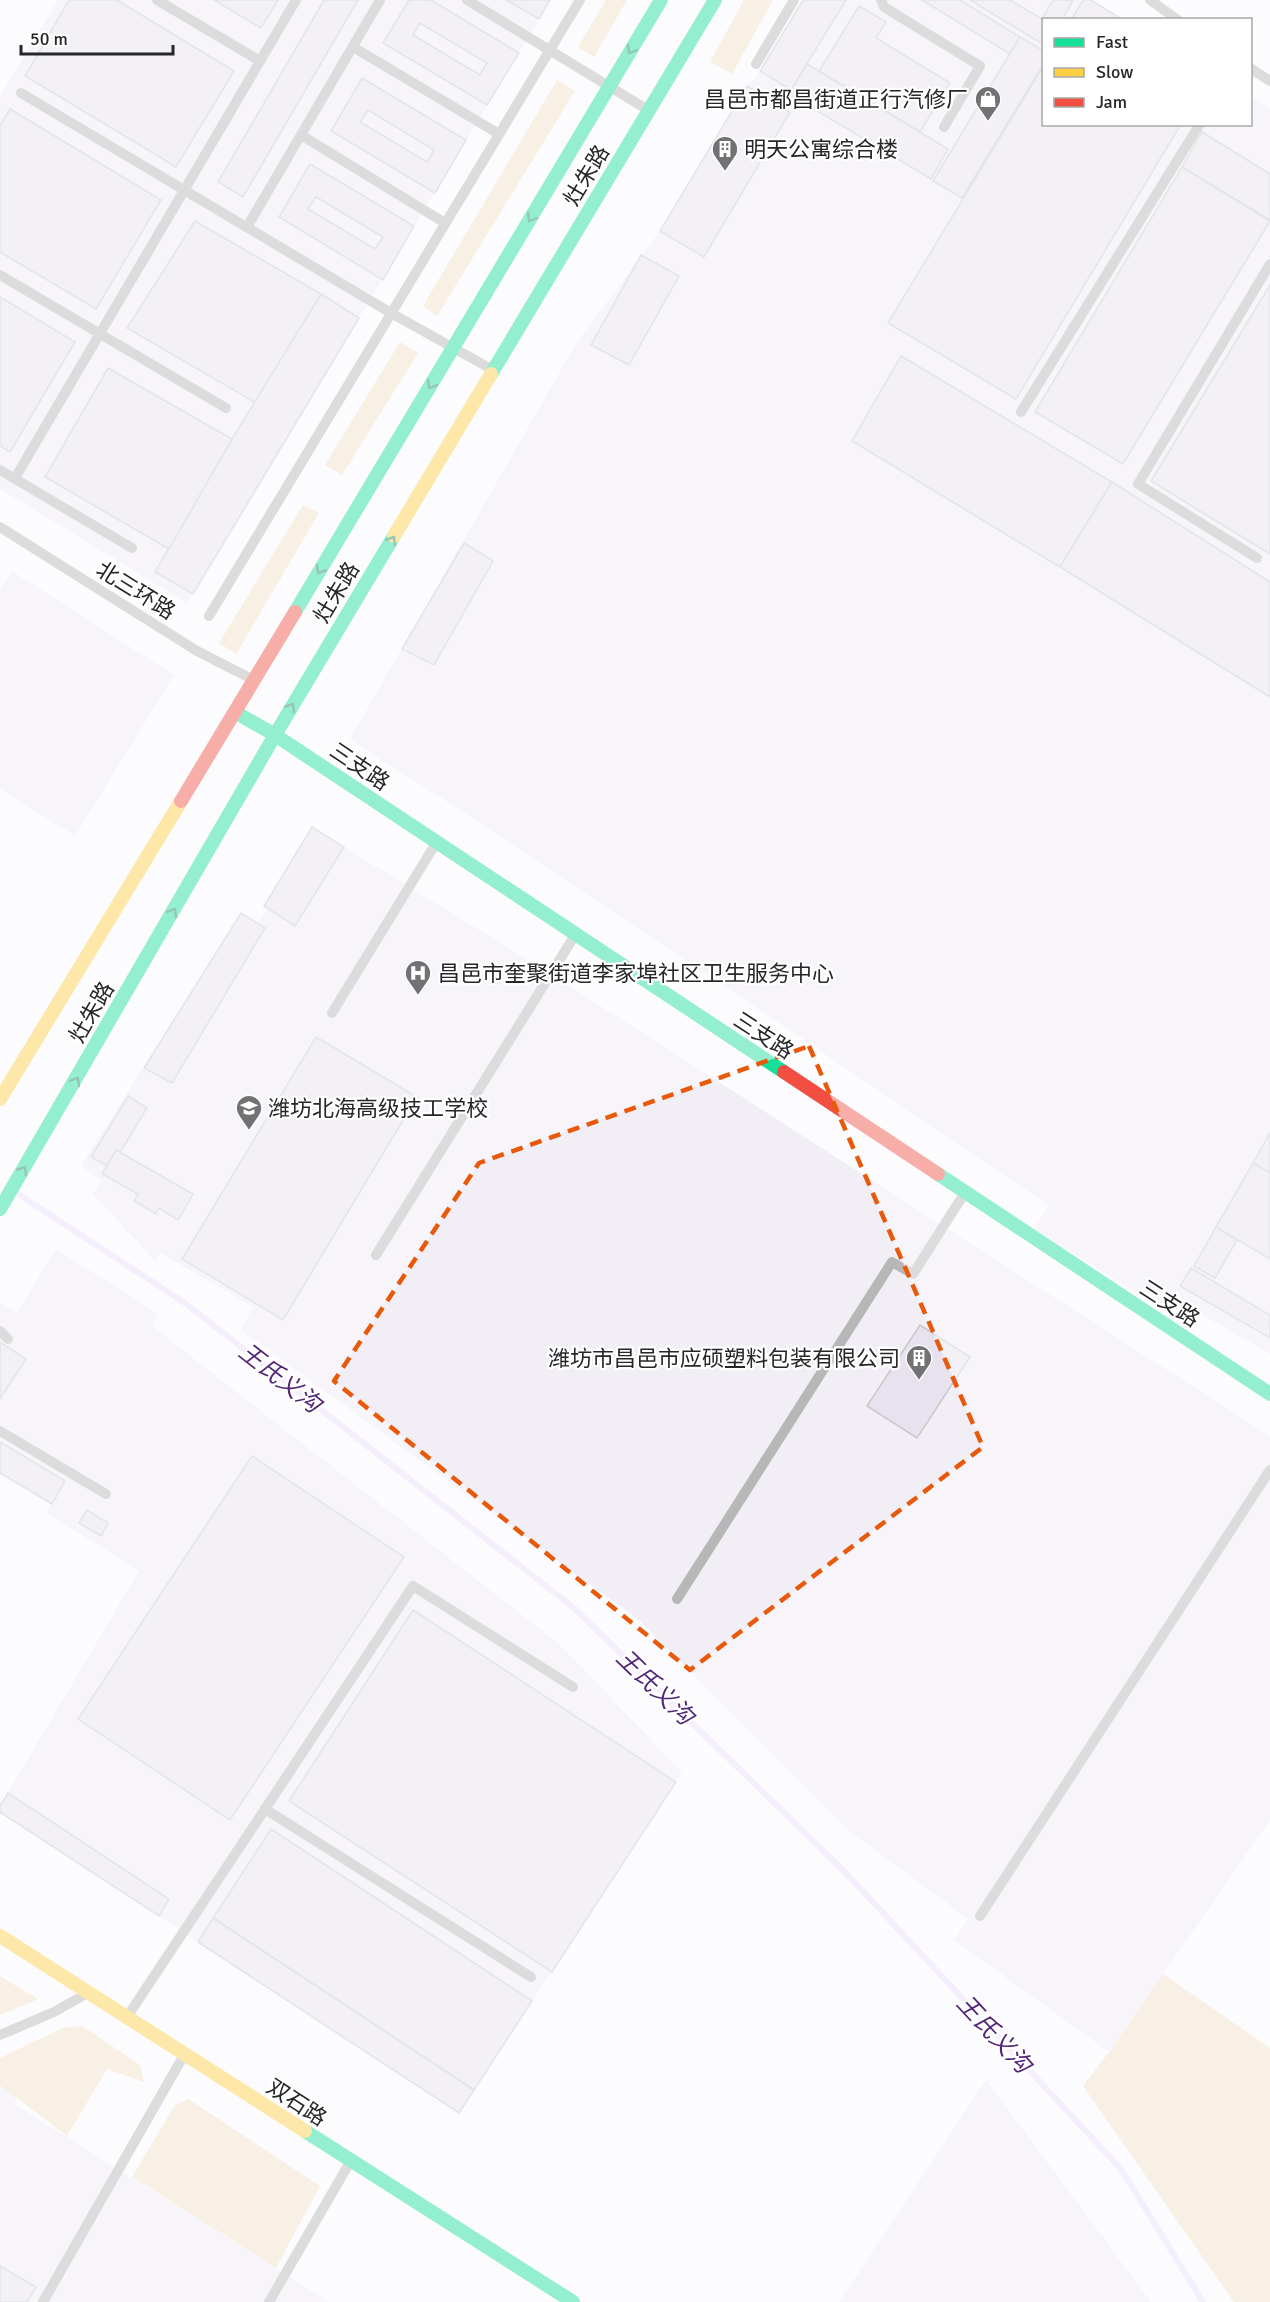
<svg xmlns="http://www.w3.org/2000/svg" width="1270" height="2302" viewBox="0 0 1270 2302" font-family="Signika,'Noto Sans SC',sans-serif">
	<style>
		.built { fill: #f1eef5 }
		.green { fill: #f3e1c8 }
		.lines { fill: none; stroke-linecap: round; stroke-linejoin: round }
		.stream { stroke: #ebddfd; stroke-width: 6 }
		.building { fill: #e8e2ee; stroke: #c9c8ca; stroke-width: 1.5; fill-rule: evenodd }
		.lane { stroke: #b8b7b7; stroke-width: 10 }
		.fast { stroke: #16e098; stroke-width: 14 }
		.slow { stroke: #ffcf43; stroke-width: 14 }
		.jam { stroke: #f24e42; stroke-width: 14 }
		.oneway { stroke: #1e8360 }
		.marked { fill: none; stroke: #e8590c; stroke-width: 4.5; stroke-dasharray: 12 8; stroke-linejoin: round }
		.labels { text-anchor: middle; stroke-width: 4.5; stroke-linejoin: round; paint-order: stroke }
		.poi-label { font-size: 22px; fill: #272629; stroke: #fff; text-anchor: start }
		.street-label { font-size: 22px; fill: #272629; stroke: #fff }
		.water-label { font-size: 24px; font-style: italic; fill: #522678; stroke: #fff }
	</style>
	<rect width="100%" height="100%" fill="#fcfbfd"/>
	<g class="built">
		<polygon points="58,0 551,0 187,603 0,489 0,96"/>
		<polygon points="803,0 1091,0 1123,19 1044,20 1044,124 1250,124 1251,96 1270,108 1270,1354 1174,1298 1167,1312 1034,1229 1049,1205 541,863 350,739 577,342 660,231 747,86 758,75"/>
		<polygon points="12,571 174,675 75,836 0,789 0,591"/>
		<polygon points="344,847 543,969 1270,1436 1270,1820 1109,2052 954,1940 968,1919 848,1830 639,1620 241,1330 253,1307 161,1253 155,1261 93,1194 101,1180 81,1166 241,913 258,924 268,908 295,926"/>
		<polygon points="56,1249 158,1314 152,1326 558,1643 682,1772 459,2113 0,1812 0,1806 139,1571 47,1513 52,1503 0,1473 0,1303 17,1312"/>
		<polygon points="986,2080 1151,2302 839,2302"/>
		<polygon points="0,2085 18,2096 14,2104 330,2302 0,2302"/>
	</g>
	<g class="green">
		<polygon points="606,0 627,0 594,57 578,47"/>
		<polygon points="744,0 773,0 732,74 710,62"/>
		<polygon points="557,80 575,91 437,316 423,306"/>
		<polygon points="400,342 418,353 342,475 325,465"/>
		<polygon points="303,505 319,513 236,654 219,643"/>
		<polygon points="1163,1974 1270,2048 1270,2302 1234,2302 1083,2086 1109,2052"/>
		<polygon points="0,1976 38,1999 0,2015"/>
		<polygon points="82,2026 140,2065 144,2082 107,2069 67,2136 0,2085 0,2058 63,2028"/>
		<polygon points="188,2099 320,2186 276,2268 132,2177 175,2105"/>
	</g>
	<g class="lines">
		<polyline class="stream" points="18,1194 185,1303 574,1608 845,1872 1121,2169 1203,2302"/>
	</g>
	<g class="building">
		<polygon points="69,0 117,0 234,71 176,167 25,76"/>
		<polygon points="214,0 278,0 261,28"/>
		<polygon points="324,0 358,0 243,197 218,182"/>
		<path d="M409 0H431L519 53 487 105 383 43ZM420 23 487 63 480 75 413 35Z"/>
		<polygon points="506,0 550,0 539,19"/>
		<polygon points="803,0 846,0 791,90 760,71"/>
		<polygon points="922,0 960,0 1020,37 1010,54"/>
		<polygon points="970,0 1010,0 1042,19 1053,0 1073,0 1062,20 1044,20 1044,45"/>
		<polygon points="1083,0 1091,0 1123,20 1071,20"/>
		<polygon points="859,6 886,22 876,38 950,83 920,132 819,71"/>
		<polygon points="1020,37 1044,51 1044,63 962,198 933,181"/>
		<polygon points="807,64 948,149 931,179 789,94"/>
		<polygon points="1044,65 1044,124 1181,124 1016,399 888,323"/>
		<path d="M362 78 466 140 435 193 331 131ZM368 110 434 150 427 162 360 122Z"/>
		<polygon points="747,86 790,112 704,257 660,231"/>
		<polygon points="10,109 161,200 96,309 0,252 0,126"/>
		<polygon points="1202,132 1270,174 1270,220 1182,167"/>
		<path d="M310 164 414 226 383 280 279 217ZM316 197 383 237 375 249 308 209Z"/>
		<polygon points="1182,167 1270,221 1123,464 1035,412"/>
		<polygon points="195,221 321,294 256,403 127,328"/>
		<polygon points="641,255 679,276 629,365 591,345"/>
		<polygon points="1270,285 1270,554 1151,481"/>
		<polygon points="321,294 359,318 193,594 155,572 232,439"/>
		<polygon points="0,297 75,342 10,452 0,446"/>
		<polygon points="901,356 1112,482 1060,567 852,441"/>
		<polygon points="108,368 232,439 169,549 45,477"/>
		<polygon points="1112,482 1270,582 1270,697 1060,567"/>
		<polygon points="464,543 493,561 434,665 402,649"/>
		<polygon points="312,827 344,847 295,926 264,906"/>
		<polygon points="241,913 265,928 172,1083 144,1068"/>
		<polygon points="316,1037 417,1097 283,1320 182,1259"/>
		<polygon points="128,1096 147,1108 120,1153 116,1150 107,1166 91,1157"/>
		<polygon points="1270,1133 1270,1173 1253,1163"/>
		<polygon points="116,1150 193,1194 178,1220 159,1208 156,1214 134,1201 138,1194 102,1174"/>
		<polygon points="1253,1163 1270,1173 1270,1259 1216,1227"/>
		<polygon points="1216,1227 1237,1240 1215,1278 1194,1266"/>
		<polygon points="1191,1268 1270,1315 1270,1338 1180,1286"/>
		<polygon points="920,1325 970,1357 917,1438 867,1406"/>
		<polygon points="0,1342 26,1359 0,1399"/>
		<polygon points="0,1442 65,1481 52,1504 0,1473"/>
		<polygon points="252,1456 404,1557 230,1820 78,1719"/>
		<polygon points="87,1510 108,1523 101,1536 79,1523"/>
		<polygon points="413,1610 676,1782 552,1972 289,1801"/>
		<polygon points="8,1793 169,1899 159,1916 0,1812 0,1806"/>
		<polygon points="271,1829 532,2001 474,2090 213,1918"/>
		<polygon points="213,1918 474,2090 459,2113 198,1942"/>
		<polygon points="0,2266 36,2287 27,2302 0,2302"/>
	</g>
	<g class="lines">
		<g class="lane">
			<polyline points="157,0 260,61"/>
			<polyline points="467,0 648,110"/>
			<polyline points="881,0 884,7 980,66 944,127"/>
			<polyline points="1150,0 1178,20"/>
			<polyline points="353,47 499,134"/>
			<polyline points="756,64 794,0"/>
			<polyline points="1250,68 1270,81"/>
			<polyline points="21,93 391,313 493,370"/>
			<polyline points="301,135 445,223"/>
			<polyline points="247,227 380,0"/>
			<polyline points="0,275 226,408"/>
			<polyline points="1021,412 1200,124"/>
			<polyline points="0,470 132,548"/>
			<polyline points="15,478 296,0"/>
			<polyline points="0,527 197,651 254,680"/>
			<polyline points="1257,558 1138,484 1270,264"/>
			<polyline points="209,616 580,0"/>
			<polyline points="332,1013 436,843"/>
			<polyline points="376,1255 575,935"/>
			<polyline points="0,1331 8,1339"/>
			<polyline points="0,1431 106,1494"/>
			<polyline points="677,1599 892,1262 913,1274 964,1194"/>
			<polyline points="265,1809 531,1977"/>
			<polyline points="980,1916 1270,1470"/>
			<polyline points="127,2017 413,1586 573,1687"/>
			<polyline points="0,2035 54,2012 86,1994"/>
			<polyline points="43,2302 184,2055"/>
			<polyline points="269,2302 350,2162"/>
		</g>
		<g class="fast">
			<polyline points="491,374 715,0"/>
			<polyline points="295,612 661,0"/>
			<polyline points="235,712 275,735 784,1072"/>
			<polyline points="938,1174 1270,1394"/>
			<polyline points="0,1209 275,735 394,536"/>
			<polyline points="305,2131 573,2302"/>
		</g>
		<g class="slow">
			<polyline points="394,536 491,374"/>
			<polyline points="0,1099 181,801"/>
			<polyline points="0,1936 305,2131"/>
		</g>
		<g class="jam">
			<polyline points="181,801 295,612"/>
			<polyline points="784,1072 938,1174"/>
		</g>
	</g>
	<defs><path id="oneway-chevron" d="M-2-3.5L2.5 0L-2 3.5" fill="none" stroke-width="1.6" stroke-linecap="round" stroke-linejoin="round" transform="scale(1.5)"/></defs>
	<g class="oneway">
		<use href="#oneway-chevron" transform="translate(631 50) rotate(121)"/>
		<use href="#oneway-chevron" transform="translate(531 218) rotate(121)"/>
		<use href="#oneway-chevron" transform="translate(431 385) rotate(121)"/>
		<use href="#oneway-chevron" transform="translate(392 540) rotate(-59)"/>
		<use href="#oneway-chevron" transform="translate(320 570) rotate(121)"/>
		<use href="#oneway-chevron" transform="translate(291 707) rotate(-59)"/>
		<use href="#oneway-chevron" transform="translate(173 912) rotate(-60)"/>
		<use href="#oneway-chevron" transform="translate(76 1081) rotate(-60)"/>
		<use href="#oneway-chevron" transform="translate(23 1170) rotate(-59)"/>
	</g>
	<path d="M0 0H1270V2302H0ZM809 1046 983 1447 690 1670 334 1381 479 1163Z" fill="#fcfbfd" fill-opacity=".55" fill-rule="evenodd"/>
	<path class="marked" d="M809 1046 983 1447 690 1670 334 1381 479 1163Z"/>
	<defs>
		<g id="shop-pin" transform="scale(1.35)"><path d="M0 17L-7.5 6A9.5 9.5 0 1 1 7.5 6Z" fill="#727173" stroke="#fff"/><path d="M-5-2.5h2.3a2.7 3.5 0 0 1 5.4 0H5L5.5 6h-11ZM-1.5-2.5h3a1.5 2.3 0 0 0-3 0Z" fill="#fff"/></g>
		<g id="building-pin" transform="scale(1.35)"><path d="M0 17L-7.5 6A9.5 9.5 0 1 1 7.5 6Z" fill="#727173" stroke="#fff"/><path d="M-4-6H4V6H1V3H-1V6H-4ZM-2.5-4.3h1.7v1.8h-1.7ZM.8-4.3h1.7v1.8H.8ZM-2.5-1h1.7V.8h-1.7ZM.8-1h1.7V.8H.8Z" fill="#fff"/></g>
		<g id="hospital-pin" transform="scale(1.35)"><path d="M0 17L-7.5 6A9.5 9.5 0 1 1 7.5 6Z" fill="#727173" stroke="#fff"/><path d="M-5-5h3v3.5h4V-5h3V5h-3V1.5h-4V5h-3Z" fill="#fff"/></g>
		<g id="school-pin" transform="scale(1.35)"><path d="M0 17L-7.5 6A9.5 9.5 0 1 1 7.5 6Z" fill="#727173" stroke="#fff"/><path d="M0-5L7-2L0 1L-7-2ZM-4 1L0 2.5L4 1V4Q0 6-4 4Z" fill="#fff"/></g>
	</defs>
	<g fill-rule="evenodd">
		<use href="#shop-pin" x="988" y="99"/>
		<use href="#building-pin" x="725" y="149"/>
		<use href="#hospital-pin" x="418" y="973"/>
		<use href="#school-pin" x="249" y="1108"/>
		<use href="#building-pin" x="919" y="1358"/>
	</g>
	<g class="labels">
		<g class="poi-label">
			<text x="968" y="107" text-anchor="end">昌邑市都昌街道正行汽修厂</text>
			<text x="744" y="157">明天公寓综合楼</text>
			<text x="438" y="981">昌邑市奎聚街道李家埠社区卫生服务中心</text>
			<text x="268" y="1116">潍坊北海高级技工学校</text>
			<text x="900" y="1366" text-anchor="end">潍坊市昌邑市应硕塑料包装有限公司</text>
		</g>
		<g class="street-label">
			<text transform="translate(586 175) rotate(-59)" y="8">灶朱路</text>
			<text transform="translate(136 590) rotate(32)" y="8">北三环路</text>
			<text transform="translate(336 592) rotate(-59)" y="8">灶朱路</text>
			<text transform="translate(360 766) rotate(34)" y="8">三支路</text>
			<text transform="translate(91 1012) rotate(-60)" y="8">灶朱路</text>
			<text transform="translate(764 1035) rotate(33)" y="8">三支路</text>
			<text transform="translate(1170 1303) rotate(33)" y="8">三支路</text>
			<text transform="translate(297 2102) rotate(33)" y="8">双石路</text>
		</g>
		<g class="water-label">
			<text transform="translate(280 1378) rotate(38)" y="8">王氏义沟</text>
			<text transform="translate(655 1687) rotate(44)" y="8">王氏义沟</text>
			<text transform="translate(994 2034) rotate(47)" y="8">王氏义沟</text>
		</g>
	</g>
	<rect x="1042" y="18" width="210" height="108" fill="#ffffff" stroke="#a9a8a9" stroke-width="1.5"/>
	<rect x="1054" y="38" width="30" height="9" fill="#16e098" stroke="#a9a8a9" stroke-width="1.5"/>
	<text x="1096" y="48" font-size="18" fill="#272629">Fast</text>
	<rect x="1054" y="68" width="30" height="9" fill="#ffcf43" stroke="#a9a8a9" stroke-width="1.5"/>
	<text x="1096" y="78" font-size="18" fill="#272629">Slow</text>
	<rect x="1054" y="98" width="30" height="9" fill="#f24e42" stroke="#a9a8a9" stroke-width="1.5"/>
	<text x="1096" y="108" font-size="18" fill="#272629">Jam</text>
	<path d="M21 45v9h152v-9" fill="none" stroke="#272629" stroke-width="3"/>
	<text x="30" y="45" font-size="18" fill="#272629" stroke="#ffffff" stroke-width="4.5" paint-order="stroke">50 m</text>
</svg>
